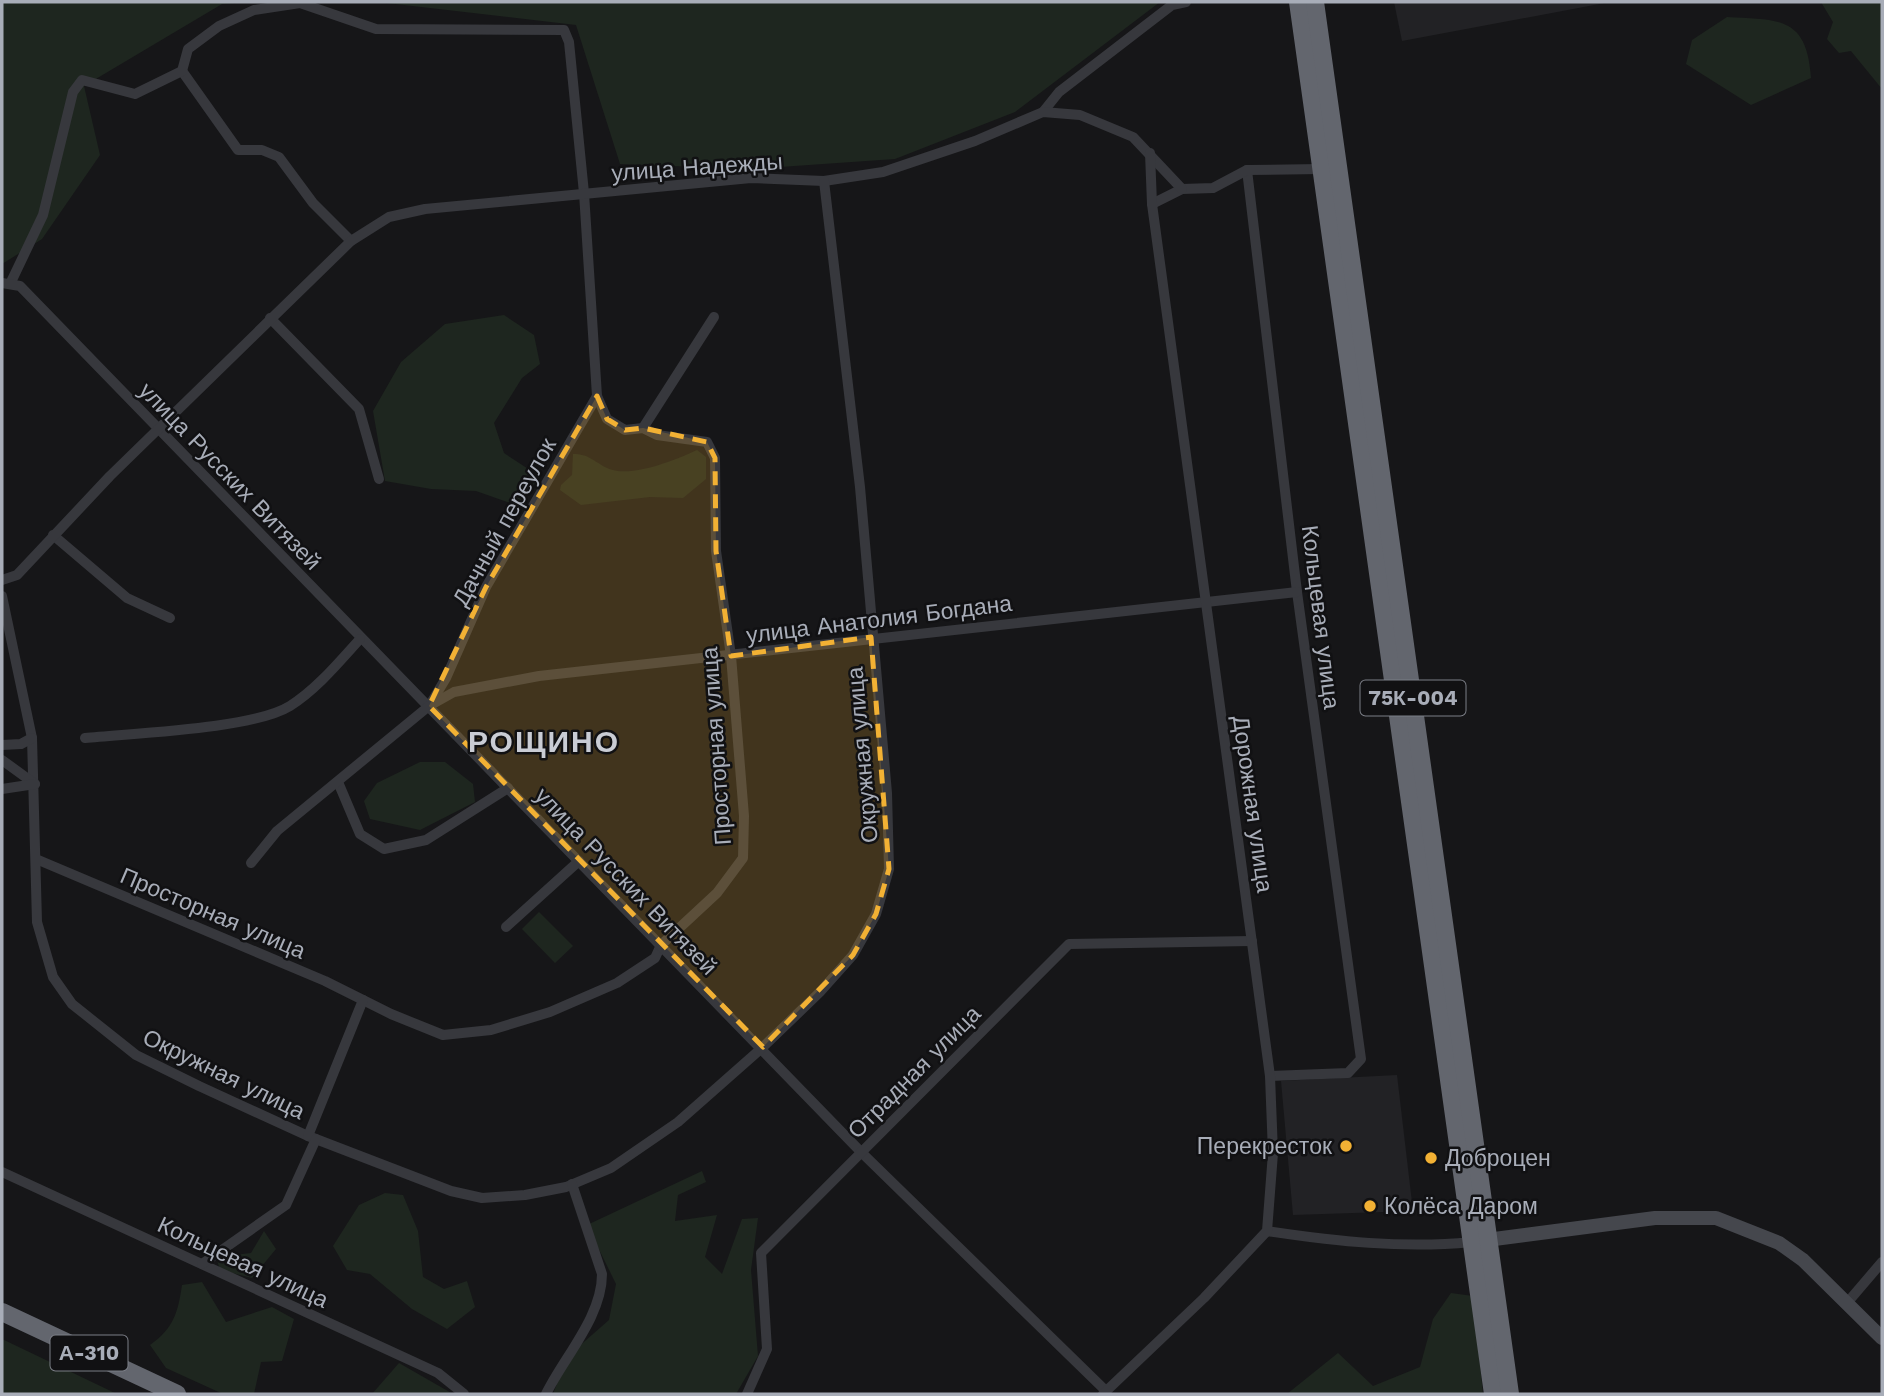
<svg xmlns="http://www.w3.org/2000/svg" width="1884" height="1396" viewBox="0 0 1884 1396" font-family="'Work Sans',sans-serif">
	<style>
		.built { fill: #222225 }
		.green { fill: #1e261f }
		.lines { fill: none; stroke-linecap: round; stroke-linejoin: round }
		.street { stroke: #37383d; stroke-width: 10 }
		.secondary { stroke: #45474d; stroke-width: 14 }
		.highway { stroke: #63666e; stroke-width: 18 }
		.marked { fill: #f2b134; fill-opacity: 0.2; stroke: #f2b134; stroke-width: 5; stroke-dasharray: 14 9; stroke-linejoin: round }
		.poi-dot { fill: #f2b134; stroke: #111113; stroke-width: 2.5 }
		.labels { text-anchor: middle; stroke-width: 5; stroke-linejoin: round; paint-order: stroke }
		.shield { fill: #111113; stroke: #7b7e86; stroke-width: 2 }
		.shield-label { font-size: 21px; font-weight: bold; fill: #a8adb8 }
		.street-label { font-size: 23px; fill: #a8adb8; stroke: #111113 }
		.poi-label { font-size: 23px; fill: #a8adb8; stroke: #111113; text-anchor: start }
		.district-label { font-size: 30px; font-weight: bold; letter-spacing: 2px; fill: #c9ccd4; stroke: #111113 }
	</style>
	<rect width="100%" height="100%" fill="#161618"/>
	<g class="built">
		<polygon points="1394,2 1610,2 1402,41"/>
		<polygon points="1397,1075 1413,1211 1293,1215 1281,1081"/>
	</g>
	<g class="green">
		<polygon points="2,2 247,2 222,4 84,86 100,155 42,239 2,264"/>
		<polygon points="378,2 1160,2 1015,112 895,159 751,169 620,164 576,25"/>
		<polygon points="1821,2 1882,2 1882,89 1851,51 1839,53 1827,39 1833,22"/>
		<path d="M1727 17C1779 20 1807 16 1811 78L1751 105 1686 64 1692 40Z"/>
		<polygon points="504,315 534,335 540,364 522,378 494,423 504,453 539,476 521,507 476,491 431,489 385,481 373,411 401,362 445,324"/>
		<path d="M697 450 706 457V479L683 498 650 497 581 505 560 490 561 485 572 475 573 454C589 454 593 461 607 468 630 479 675 460 697 450Z"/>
		<polygon points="420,762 445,762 473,784 475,802 420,830 370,819 364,801 377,783"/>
		<polygon points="539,912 573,946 555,963 522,929"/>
		<polygon points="702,1171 706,1182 678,1195 675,1221 717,1215 705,1257 722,1274 742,1219 758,1218 751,1270 758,1356 736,1394 553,1394 568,1356 609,1320 616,1284 587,1225"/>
		<polygon points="385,1193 403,1195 418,1231 423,1277 444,1289 467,1281 475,1307 447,1329 412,1309 370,1274 347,1270 333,1246 359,1205"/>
		<polygon points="264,1231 276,1249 252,1278 220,1270 216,1257 251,1253"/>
		<path d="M202 1282 226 1322 272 1307 294 1319 282 1361 261 1362 254 1394H223L166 1368 150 1345C174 1328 178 1312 182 1285Z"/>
		<polygon points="1451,1293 1473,1296 1483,1394 1287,1394 1338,1353 1373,1386 1420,1367 1433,1319"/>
		<polygon points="2,1339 117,1394 2,1394"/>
		<polygon points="399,1363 453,1394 372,1394"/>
	</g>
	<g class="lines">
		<g class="street">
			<polyline points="182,71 238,150 262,150 279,157 313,203 351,241"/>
			<polyline points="1043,112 1059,92 1172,5 1186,2"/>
			<polyline points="1247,170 1297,592 1361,1059 1348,1073 1270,1076"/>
			<polyline points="1152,204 1182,189 1213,188 1247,170 1321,169"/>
			<polyline points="11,282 43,215 73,92 82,80 135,94 182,71 188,49 219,26 254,10 300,3 376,29 564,30 569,42 584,193 597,396 607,419 625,430 643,428 657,435 707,442 715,458 716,551 731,656 744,816 743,858 717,893 661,945 655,958 617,983 550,1012 491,1030 443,1035 391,1014 325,981 36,859"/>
			<polyline points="2,283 20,286 861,1152 1106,1391"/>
			<polyline points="270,318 359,409 379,479"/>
			<polyline points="643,428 714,317"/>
			<polyline points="53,535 127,598 170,618"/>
			<polyline points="2,580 17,575 110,476 351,241 389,217 425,209 751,178 824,181 883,172 975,141 1043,112 1080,115 1133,137 1182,189"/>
			<polyline points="2,596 32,738 37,922 53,977 72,1004 136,1055 199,1086 308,1136 451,1191 482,1198 525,1195 566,1187 611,1168 678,1122 763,1047 820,992 853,955 876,914 889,869 887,793 860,487 824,181"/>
			<polyline points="431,703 446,678 486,587 597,396"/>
			<path d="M85 738C134 733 253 729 290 706 317 689 339 662 360 639"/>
			<polyline points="2,745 21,744 32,738"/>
			<polyline points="2,760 35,784"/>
			<polyline points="338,782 360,834 384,849 426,840 508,788"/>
			<polyline points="2,789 35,784"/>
			<polyline points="251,863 277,831 429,706 454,692 539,676 1297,592"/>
			<polyline points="506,927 579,861"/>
			<polyline points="308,1136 363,1000"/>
			<polyline points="2,1172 438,1373 464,1394"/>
			<path d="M1267 1231C1335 1241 1403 1249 1471 1242"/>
			<polyline points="202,1264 286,1205 316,1139"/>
			<polyline points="1847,1303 1882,1262"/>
			<path d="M546 1394C564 1357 602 1317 602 1274L572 1184"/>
			<polyline points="747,1394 767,1349 761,1253 1069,944 1252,941"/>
			<polyline points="1103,1394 1204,1298 1267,1231 1273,1153 1270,1076 1152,204 1150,153"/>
		</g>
		<polyline class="secondary" points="1479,1241 1655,1218 1716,1218 1779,1243 1803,1260 1882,1338"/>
		<g class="highway">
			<polyline points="1298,2 1493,1394"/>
			<polyline points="1315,2 1510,1394"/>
			<polyline points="2,1312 177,1394"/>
		</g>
	</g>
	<path class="marked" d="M597 396 607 419 625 430 643 428 707 442 715 458 716 551 731 656 871 637 889 869 876 914 853 955 763 1047 429 706 486 587Z"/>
	<g class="poi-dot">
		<circle cx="1346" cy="1146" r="7"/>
		<circle cx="1431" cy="1158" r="7"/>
		<circle cx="1370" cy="1206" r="7"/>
	</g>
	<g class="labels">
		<g class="shield">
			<rect x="1360.5" y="680.5" width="105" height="35" rx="5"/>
			<rect x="50.5" y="1335.5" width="77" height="35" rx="5"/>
		</g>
		<g class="shield-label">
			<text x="1413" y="705">75К-004</text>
			<text x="89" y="1360">А-310</text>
		</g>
		<g class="street-label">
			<text transform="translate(697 167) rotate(-4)" y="8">улица Надежды</text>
			<text transform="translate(230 476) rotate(46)" y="8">улица Русских Витязей</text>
			<text transform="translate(504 522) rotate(-61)" y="8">Дачный переулок</text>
			<text transform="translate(1321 617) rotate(83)" y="8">Кольцевая улица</text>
			<text transform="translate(879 619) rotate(-7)" y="8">улица Анатолия Богдана</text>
			<text transform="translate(716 746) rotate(-94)" y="8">Просторная улица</text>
			<text transform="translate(862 755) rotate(-95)" y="8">Окружная улица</text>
			<text transform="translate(1253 804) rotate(82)" y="8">Дорожная улица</text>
			<text transform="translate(626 881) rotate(46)" y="8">улица Русских Витязей</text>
			<text transform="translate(213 913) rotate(23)" y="8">Просторная улица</text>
			<text transform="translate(914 1072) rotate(-45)" y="8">Отрадная улица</text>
			<text transform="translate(224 1074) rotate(26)" y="8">Окружная улица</text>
			<text transform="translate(243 1262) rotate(25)" y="8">Кольцевая улица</text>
		</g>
		<g class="poi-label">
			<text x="1332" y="1154" text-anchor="end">Перекресток</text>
			<text x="1445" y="1166">Доброцен</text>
			<text x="1384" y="1214">Колёса Даром</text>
		</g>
		<g class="district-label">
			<text x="544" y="752">РОЩИНО</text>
		</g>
	</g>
	<rect width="1884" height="1396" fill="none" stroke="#a8adb8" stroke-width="7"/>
</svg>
